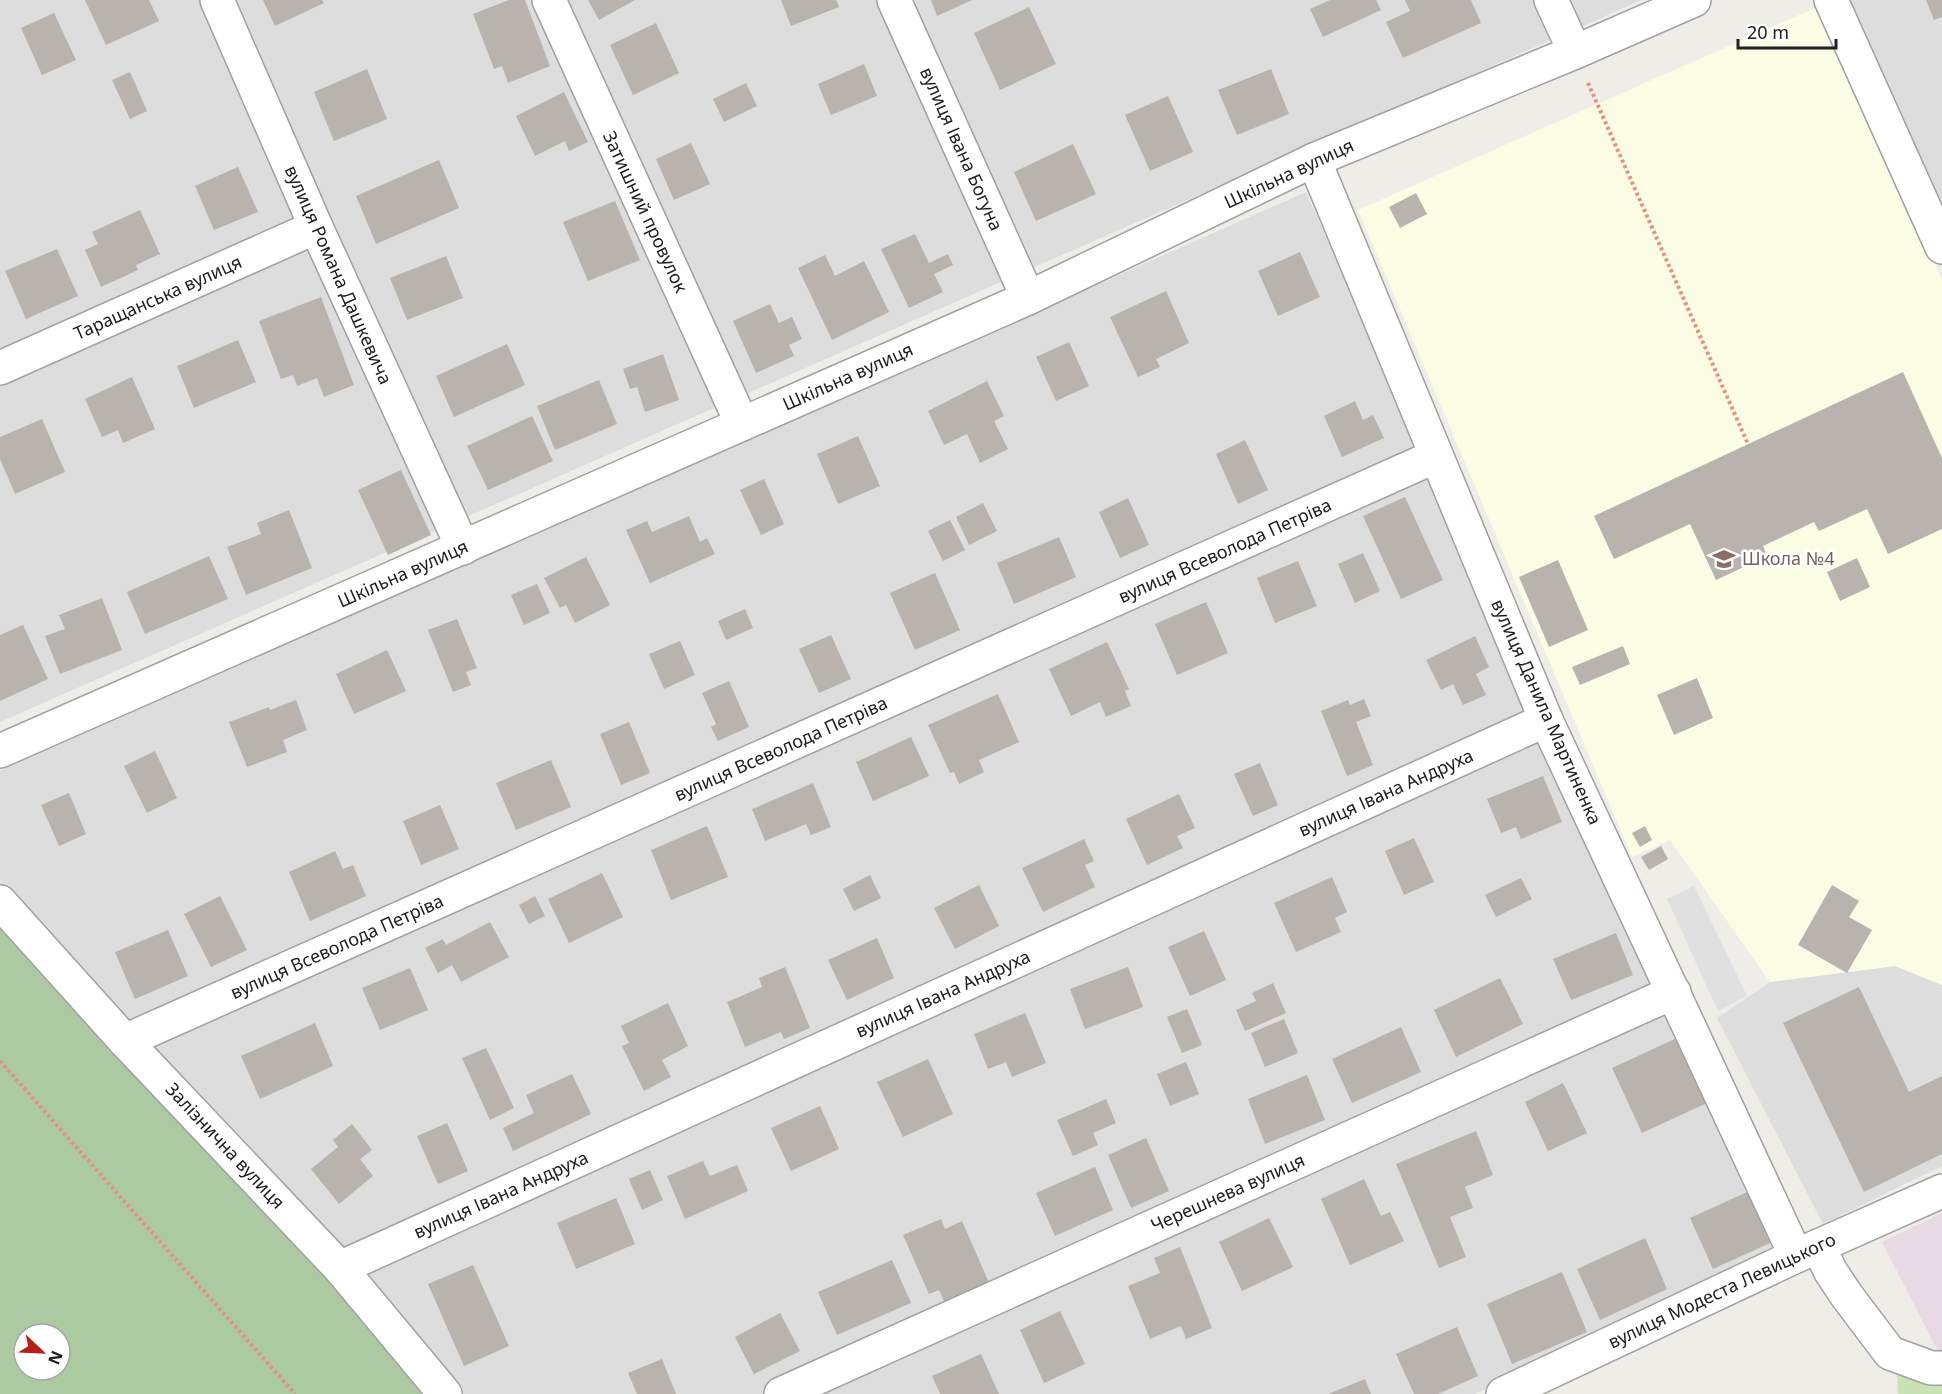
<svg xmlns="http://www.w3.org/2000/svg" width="1942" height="1394" viewBox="0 0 1942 1394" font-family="'Noto Sans',sans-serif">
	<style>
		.residential { fill: #dedddd }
		.industrial { fill: #e8dae5 }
		.education { fill: #fbfce4 }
		.grass { fill: #c9e3b4 }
		.forest { fill: #accaa1; fill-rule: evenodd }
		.parking { fill: #e0e0e0 }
		.building { fill: #b8b3ad }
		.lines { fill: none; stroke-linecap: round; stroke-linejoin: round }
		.minor-casing { stroke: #a1a1a1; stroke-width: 36 }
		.path { stroke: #ea8d7e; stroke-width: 4; stroke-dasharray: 3 3; stroke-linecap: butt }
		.minor { stroke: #fff; stroke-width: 33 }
		.labels { text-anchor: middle; stroke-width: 5; stroke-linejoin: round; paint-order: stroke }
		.street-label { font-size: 18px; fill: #202020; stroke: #fff }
		.education-label { font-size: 18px; fill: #785e54; stroke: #fff; text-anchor: start }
	</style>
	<rect width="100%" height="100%" fill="#efede8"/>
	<g class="residential">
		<polygon points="0,0 1642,0 0,722"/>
		<polygon points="1842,0 1942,0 1942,220"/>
		<polygon points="1306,192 1785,1247 1475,1394 432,1394 0,885 0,771"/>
		<polygon points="1895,966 1942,985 1942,1166 1823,1224 1717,1018 1770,982"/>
	</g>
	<polygon class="industrial" points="1942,1213 1942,1359 1882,1242"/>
	<polygon class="education" points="1819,6 1942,279 1942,985 1895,966 1770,982 1670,840 1632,857 1358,210"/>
	<polygon class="grass" points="1897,1373 1942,1375 1942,1394 1898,1394"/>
	<path class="forest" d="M0 916 434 1394H0ZM24 1334H60V1370H24Z"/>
	<polygon class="parking" points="1694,886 1747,996 1718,1011 1667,899"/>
	<g class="building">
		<polygon points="85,0 149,0 159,21 106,45"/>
		<polygon points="263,0 322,0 324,3 275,26"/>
		<polygon points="509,0 525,0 550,66 508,83 502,66 494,69 473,14"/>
		<polygon points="588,0 635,0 599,20"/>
		<polygon points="781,0 836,0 839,7 791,26"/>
		<polygon points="931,0 972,0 937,16"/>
		<polygon points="1330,0 1376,0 1381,10 1323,37 1310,9"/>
		<polygon points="1405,0 1471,0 1481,23 1403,58 1386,22 1410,11"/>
		<polygon points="1926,0 1942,0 1942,17 1934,20"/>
		<polygon points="1029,7 1056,64 1000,90 974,33"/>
		<polygon points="54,13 76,60 42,75 21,28"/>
		<polygon points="656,23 679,73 633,95 610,45"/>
		<polygon points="864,64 877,96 831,115 818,84"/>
		<polygon points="367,69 387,119 334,141 314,92"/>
		<polygon points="1271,69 1289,114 1237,135 1218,90"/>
		<polygon points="130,72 147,111 130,119 112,80"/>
		<polygon points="746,83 757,106 724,122 713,99"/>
		<polygon points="564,92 588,142 569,151 565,141 535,156 516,116"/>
		<polygon points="1168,96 1193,152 1150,171 1125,115"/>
		<polygon points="691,143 710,184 674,200 656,159"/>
		<polygon points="1073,144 1096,194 1036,221 1014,172"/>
		<polygon points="439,160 459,208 376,244 356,196"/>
		<polygon points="238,167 258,212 214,230 195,186"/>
		<polygon points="1416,193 1427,214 1400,228 1389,207"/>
		<polygon points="615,201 640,260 588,281 563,222"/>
		<polygon points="140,210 160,254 136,265 138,270 101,287 85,250 98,244 92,232"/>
		<polygon points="915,234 929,263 948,254 953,265 934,274 943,292 909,308 881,249"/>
		<polygon points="57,249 78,296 26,319 5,271"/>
		<polygon points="1300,252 1320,297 1278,316 1258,271"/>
		<polygon points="825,255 835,276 864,261 889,312 832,340 798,268"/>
		<polygon points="446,256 463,298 407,320 390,278"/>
		<polygon points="1166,291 1189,343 1156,359 1160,367 1138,377 1110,317"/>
		<polygon points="321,297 354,385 324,397 317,378 297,386 293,375 281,379 259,321"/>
		<polygon points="770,304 779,323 792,317 802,339 789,345 794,356 756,373 733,321"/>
		<polygon points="238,340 256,382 194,408 177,366"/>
		<polygon points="1069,342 1089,386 1056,401 1036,357"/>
		<polygon points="507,344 525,385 454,417 436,376"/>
		<polygon points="663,354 679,400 645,412 637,387 630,389 623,369"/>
		<polygon points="1903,372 1942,458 1942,529 1888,554 1867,509 1819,531 1814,522 1763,546 1767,556 1716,580 1690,524 1614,559 1594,516"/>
		<polygon points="132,377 155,429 123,443 118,430 102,437 85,399"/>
		<polygon points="599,380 617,424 555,450 537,406"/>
		<polygon points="987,381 1004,416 994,421 1008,449 980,463 967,434 944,445 928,411"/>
		<polygon points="1355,401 1363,420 1373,415 1384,438 1342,457 1324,416"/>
		<polygon points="532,416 553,461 488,490 467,446"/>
		<polygon points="42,419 65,472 15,494 0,459 0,437"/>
		<polygon points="858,436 880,486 838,504 817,454"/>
		<polygon points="1245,440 1268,490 1238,504 1216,454"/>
		<polygon points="401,470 431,535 388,555 358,490"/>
		<polygon points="764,479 784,524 761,535 740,490"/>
		<polygon points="1405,497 1443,580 1401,599 1363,516"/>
		<polygon points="1128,498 1149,545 1120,558 1099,512"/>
		<polygon points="983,503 997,531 969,545 956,517"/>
		<polygon points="289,510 312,568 246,595 227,547 261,534 257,523"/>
		<polygon points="689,516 700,542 707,538 715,554 650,583 626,530 647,521 652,532"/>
		<polygon points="950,520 965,550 943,561 928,531"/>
		<polygon points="1059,537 1076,577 1014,604 997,563"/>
		<polygon points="1363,553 1380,591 1355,603 1338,564"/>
		<polygon points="209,556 228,599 145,634 127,592"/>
		<polygon points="586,557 610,605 575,623 566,605 560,608 544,578"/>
		<polygon points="1857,558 1870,587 1840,601 1827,572"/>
		<polygon points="1558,560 1588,630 1549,647 1519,577"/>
		<polygon points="1298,561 1317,606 1275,623 1257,578"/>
		<polygon points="935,573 960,630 915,650 890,593"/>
		<polygon points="537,584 550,613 524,625 511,595"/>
		<polygon points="102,598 122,650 60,674 45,636 65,629 59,615"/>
		<polygon points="1206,602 1228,653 1177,675 1155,624"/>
		<polygon points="745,609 753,628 726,640 718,621"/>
		<polygon points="457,619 477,668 466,672 471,685 453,692 428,630"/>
		<polygon points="23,625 48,679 0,701 0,635"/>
		<polygon points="831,635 851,679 819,693 799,649"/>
		<polygon points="1475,636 1489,667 1476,674 1486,695 1463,705 1453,684 1441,690 1426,660"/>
		<polygon points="680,641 695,675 664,689 649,654"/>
		<polygon points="1107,642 1129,689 1125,691 1131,706 1106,717 1100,702 1071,716 1049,669"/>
		<polygon points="1623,646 1630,664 1580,685 1572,667"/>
		<polygon points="387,650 406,691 354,714 336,674"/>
		<polygon points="1697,678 1713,718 1674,735 1657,695"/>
		<polygon points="729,681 749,727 718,741 711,727 716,724 702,693"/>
		<polygon points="998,694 1019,742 979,760 984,772 959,784 954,772 950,773 928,725"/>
		<polygon points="1364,699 1371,716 1356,722 1373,765 1347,776 1321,711 1348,700 1350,705"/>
		<polygon points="296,700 307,730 283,740 287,752 247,767 229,722 269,707 270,710"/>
		<polygon points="629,722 650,773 621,785 600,734"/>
		<polygon points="911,737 929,776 873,801 856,762"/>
		<polygon points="155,751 177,798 147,813 124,766"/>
		<polygon points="551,760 571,807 516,830 496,783"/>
		<polygon points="1260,763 1278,805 1253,816 1234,774"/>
		<polygon points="1543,776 1562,822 1521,839 1516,827 1501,833 1487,799"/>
		<polygon points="813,783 831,827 811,835 806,824 765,841 752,809"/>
		<polygon points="69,793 86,834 59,846 41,805"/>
		<polygon points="1179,794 1195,828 1177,836 1183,848 1147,865 1126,819"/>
		<polygon points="440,805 459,849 421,865 403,821"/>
		<polygon points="707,826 728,877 671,900 651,850"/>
		<polygon points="1645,826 1652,840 1640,847 1632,833"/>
		<polygon points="1414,838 1434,882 1404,895 1385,851"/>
		<polygon points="1084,839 1094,861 1085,865 1095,887 1043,912 1022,868"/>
		<polygon points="1661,846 1668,859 1649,870 1641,857"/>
		<polygon points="335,851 343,869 353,865 366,896 310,921 289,872"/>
		<polygon points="602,873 623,917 569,943 548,899"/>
		<polygon points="870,875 881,898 854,911 843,889"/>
		<polygon points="1332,877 1347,912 1335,918 1341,932 1296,952 1274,903"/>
		<polygon points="1521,878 1532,899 1496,917 1485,895"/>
		<polygon points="979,885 999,926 955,949 934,908"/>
		<polygon points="1832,885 1859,901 1849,917 1872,930 1847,973 1798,945"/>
		<polygon points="220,896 247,950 211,967 184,914"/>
		<polygon points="535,896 545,916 529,924 519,905"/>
		<polygon points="490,922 509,957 461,982 452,965 438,973 425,948 443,939 446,945"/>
		<polygon points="168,930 188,976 135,999 115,952"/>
		<polygon points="1204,931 1226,980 1190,996 1168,947"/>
		<polygon points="1616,933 1633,975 1571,1000 1553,959"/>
		<polygon points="877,938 894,978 847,1000 828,960"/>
		<polygon points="785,967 810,1028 784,1039 781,1032 745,1047 727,1002 762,987 759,978"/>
		<polygon points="1128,967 1143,1007 1085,1029 1070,989"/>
		<polygon points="410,968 428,1010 380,1030 362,988"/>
		<polygon points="1500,978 1523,1024 1456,1057 1434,1010"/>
		<polygon points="1273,983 1286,1013 1245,1031 1236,1010 1256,1001 1252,993"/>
		<polygon points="1859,987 1909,1092 1942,1076 1942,1154 1864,1192 1783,1023"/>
		<polygon points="668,1003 688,1046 662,1060 671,1077 644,1091 622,1046 629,1043 621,1026"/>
		<polygon points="1187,1009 1202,1045 1182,1053 1167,1017"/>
		<polygon points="1025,1013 1046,1063 1012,1077 1006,1062 988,1069 974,1034"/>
		<polygon points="1284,1019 1298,1053 1265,1067 1251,1033"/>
		<polygon points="315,1023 333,1066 260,1099 241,1056"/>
		<polygon points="1401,1027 1421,1072 1352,1103 1332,1059"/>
		<polygon points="1679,1037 1709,1102 1642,1133 1612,1068"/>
		<polygon points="486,1048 514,1108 490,1120 462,1058"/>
		<polygon points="928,1059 953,1114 903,1137 877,1082"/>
		<polygon points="1186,1062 1199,1094 1170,1106 1157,1074"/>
		<polygon points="572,1074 591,1114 513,1151 503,1128 534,1113 526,1095"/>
		<polygon points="1307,1075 1325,1120 1265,1144 1248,1099"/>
		<polygon points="1563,1083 1587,1133 1548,1151 1525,1102"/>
		<polygon points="1106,1099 1116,1123 1093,1133 1098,1145 1073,1156 1057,1120"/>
		<polygon points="820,1106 839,1149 791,1171 771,1128"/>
		<polygon points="447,1123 468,1171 438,1184 417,1136"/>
		<polygon points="352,1124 372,1150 360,1159 373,1176 339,1204 311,1169 338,1147 333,1140"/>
		<polygon points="1476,1131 1493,1175 1465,1187 1473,1208 1450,1217 1466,1257 1439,1268 1396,1164"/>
		<polygon points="1146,1138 1169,1191 1131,1208 1108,1155"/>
		<polygon points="703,1161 710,1176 737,1165 748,1191 685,1219 667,1176"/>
		<polygon points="1095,1167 1113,1210 1055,1236 1036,1193"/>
		<polygon points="650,1170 663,1200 642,1210 629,1179"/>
		<polygon points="1364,1179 1381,1216 1390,1212 1404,1241 1350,1265 1321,1199"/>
		<polygon points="1756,1188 1779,1239 1713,1269 1690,1218"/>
		<polygon points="616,1198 635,1244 576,1269 557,1223"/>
		<polygon points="1269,1218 1293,1267 1242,1291 1219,1242"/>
		<polygon points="941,1219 945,1229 962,1221 990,1285 946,1305 939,1290 929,1294 903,1235"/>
		<polygon points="1645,1238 1667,1289 1600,1320 1577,1269"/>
		<polygon points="1180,1247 1212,1328 1186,1339 1181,1326 1150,1339 1128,1286 1160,1273 1154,1258"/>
		<polygon points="892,1260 911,1303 837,1335 818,1292"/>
		<polygon points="473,1265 509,1346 464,1366 428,1284"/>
		<polygon points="1562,1272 1587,1332 1512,1364 1487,1304"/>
		<polygon points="1060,1311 1085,1364 1044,1383 1020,1330"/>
		<polygon points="780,1313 800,1351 754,1374 735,1337"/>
		<polygon points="1457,1327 1478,1376 1438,1394 1414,1394 1396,1354"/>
		<polygon points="981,1354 999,1394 940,1394 932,1376"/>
		<polygon points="662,1359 676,1394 637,1394 628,1373"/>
		<polygon points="1365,1379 1371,1394 1328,1394"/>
	</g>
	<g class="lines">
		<g class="minor-casing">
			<g id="minor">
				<polyline points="217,0 316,227 463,548"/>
				<polyline points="549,0 742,424"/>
				<polyline points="894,0 1028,298"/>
				<polyline points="1551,0 1575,52"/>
				<polyline points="1831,0 1942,247"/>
				<polyline points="1314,160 1546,720 1796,1256"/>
				<polyline points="0,368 316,227"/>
				<polyline points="0,751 1028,298 1314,160 1575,52 1694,0"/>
				<polyline points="0,902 125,1041 340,1268 445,1394"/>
				<polyline points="125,1041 1436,456"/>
				<polyline points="1818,1246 1831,1272 1847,1296 1890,1353 1931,1368 1942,1368"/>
				<polyline points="340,1268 1546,720"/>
				<polyline points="781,1394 1674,992"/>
				<polyline points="1503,1394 1796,1256 1942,1191"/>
			</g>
		</g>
		<g class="path">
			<polyline points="1588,83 1748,444"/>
			<polyline points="0,1061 295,1394"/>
		</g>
		<use href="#minor" class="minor"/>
	</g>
	<defs>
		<g id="school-bare" transform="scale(1.8)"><path d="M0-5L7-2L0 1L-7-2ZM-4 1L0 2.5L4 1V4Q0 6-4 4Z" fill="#8d6e63" stroke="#fff" stroke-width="2.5" paint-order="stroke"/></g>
	</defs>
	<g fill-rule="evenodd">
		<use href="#school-bare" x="1724" y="559"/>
	</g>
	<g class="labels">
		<g class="street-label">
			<text transform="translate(961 149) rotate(66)" y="6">вулиця Івана Богуна</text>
			<text transform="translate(1289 174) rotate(-25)" y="6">Шкільна вулиця</text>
			<text transform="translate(645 212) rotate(65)" y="6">Затишний провулок</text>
			<text transform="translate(338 275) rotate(66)" y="6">вулиця Романа Дашкевича</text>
			<text transform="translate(158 298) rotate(-24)" y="6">Таращанська вулиця</text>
			<text transform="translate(848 377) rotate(-24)" y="6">Шкільна вулиця</text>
			<text transform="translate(1225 551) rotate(-24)" y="6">вулиця Всеволода Петріва</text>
			<text transform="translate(403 574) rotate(-24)" y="6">Шкільна вулиця</text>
			<text transform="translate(1546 712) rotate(66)" y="6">вулиця Данила Мартиненка</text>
			<text transform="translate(781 749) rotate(-24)" y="6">вулиця Всеволода Петріва</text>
			<text transform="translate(1386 793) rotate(-24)" y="6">вулиця Івана Андруха</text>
			<text transform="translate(337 947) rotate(-24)" y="6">вулиця Всеволода Петріва</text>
			<text transform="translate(943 994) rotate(-24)" y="6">вулиця Івана Андруха</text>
			<text transform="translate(225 1146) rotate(47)" y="6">Залізнична вулиця</text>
			<text transform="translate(1228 1193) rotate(-24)" y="6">Черешнева вулиця</text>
			<text transform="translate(501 1195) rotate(-24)" y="6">вулиця Івана Андруха</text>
			<text transform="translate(1722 1291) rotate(-25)" y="6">вулиця Модеста Левицького</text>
		</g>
		<g class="education-label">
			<text x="1742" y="565">Школа №4</text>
		</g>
	</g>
	<g transform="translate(42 1352) rotate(113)"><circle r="28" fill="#ffffff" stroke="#a6a6a6" stroke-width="1.5"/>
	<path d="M0-4.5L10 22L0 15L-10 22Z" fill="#b81e18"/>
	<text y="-9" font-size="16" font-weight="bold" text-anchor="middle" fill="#202020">N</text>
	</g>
	<path d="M1738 39v9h98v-9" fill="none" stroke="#202020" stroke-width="3"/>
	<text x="1747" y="39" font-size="18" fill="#202020" stroke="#ffffff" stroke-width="4.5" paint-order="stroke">20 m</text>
</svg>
